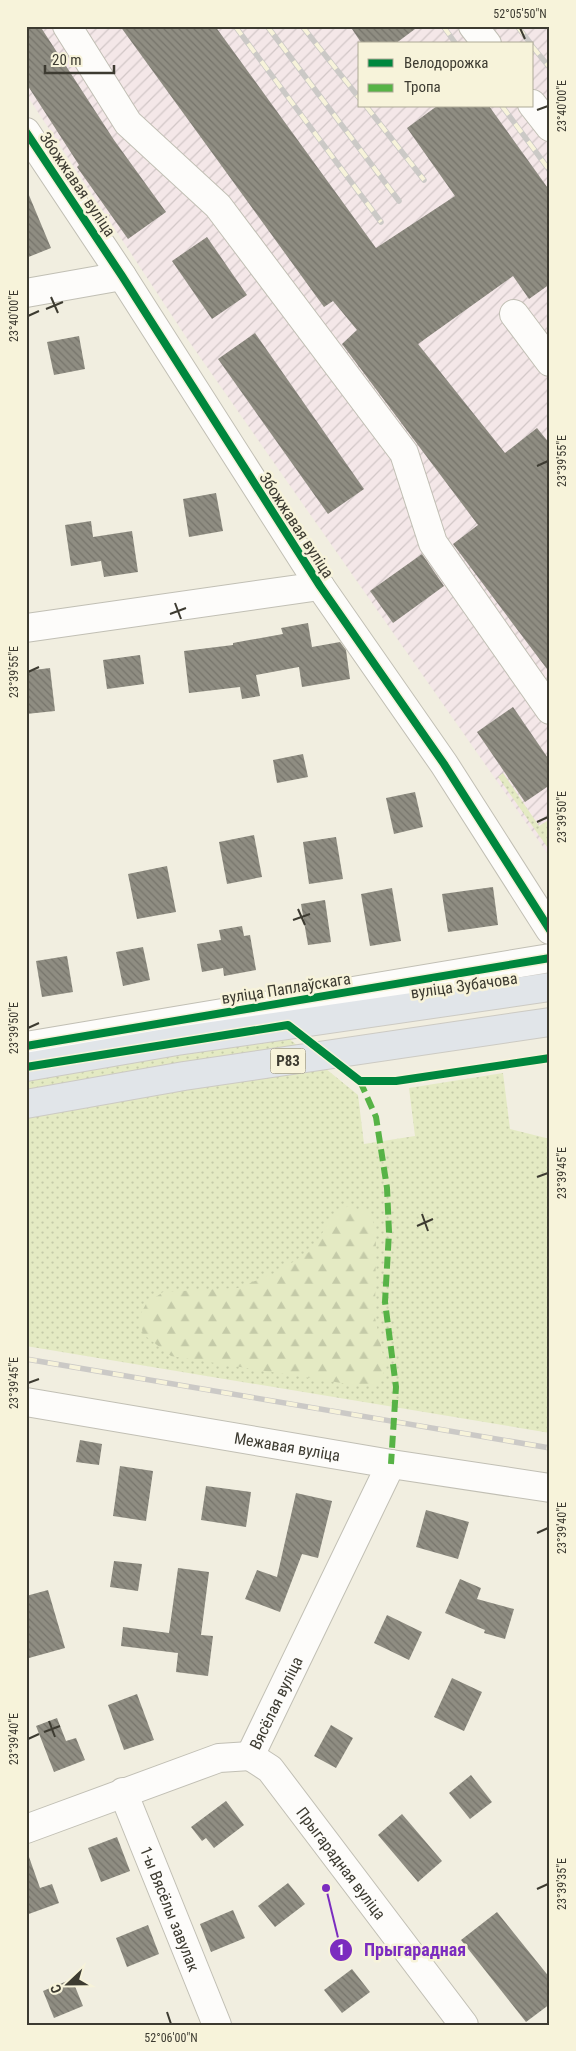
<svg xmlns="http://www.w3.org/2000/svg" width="576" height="2051" viewBox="0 0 576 2051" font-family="'Roboto Condensed',sans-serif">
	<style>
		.industrial { fill: url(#industrial-furrows); fill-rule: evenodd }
		.grass { fill: url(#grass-dots) }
		.forest { fill: url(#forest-firs) }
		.building { fill: url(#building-back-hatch) }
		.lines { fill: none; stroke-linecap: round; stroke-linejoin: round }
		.minor-casing { stroke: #c1bfb4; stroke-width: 30 }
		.highway-casing { stroke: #cccac3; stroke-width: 30 }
		.minor { stroke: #fdfcfa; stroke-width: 28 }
		.highway { stroke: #e1e5e9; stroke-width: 28 }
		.rail-casing { stroke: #cbc9c6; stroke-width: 5.5 }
		.rail { stroke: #f7f3da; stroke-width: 4; stroke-dasharray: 11; stroke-linecap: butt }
		.quiet { stroke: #57b346; stroke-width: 6; stroke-dasharray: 12 6; stroke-linecap: butt }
		.cycleway-casing { stroke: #f7f3da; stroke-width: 11 }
		.cycleway { stroke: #00873e; stroke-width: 8 }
		.ticks { fill: none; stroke: #3d3b31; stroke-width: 2 }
		.labels { text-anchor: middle; stroke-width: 5; stroke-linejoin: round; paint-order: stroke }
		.shield { fill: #f7f3da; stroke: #757264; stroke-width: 1 }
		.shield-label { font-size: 15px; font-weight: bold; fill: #3d3b31 }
		.street-label { font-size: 16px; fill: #3d3b31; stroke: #f7f3da }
		.leader { fill: none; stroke: #7b2cbf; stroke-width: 2 }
		.callout-dot { fill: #7b2cbf; stroke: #f7f3da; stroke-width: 2 }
		.mark-label { font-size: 15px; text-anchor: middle; font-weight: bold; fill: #fff }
		.callout-label { font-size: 18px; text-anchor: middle; font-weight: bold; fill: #7b2cbf; stroke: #f7f3da; stroke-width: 5; stroke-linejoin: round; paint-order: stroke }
		.neatline { fill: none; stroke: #3d3b31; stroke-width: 2 }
		.ticks-label { font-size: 12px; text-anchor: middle; fill: #3d3b31 }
	</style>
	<defs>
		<pattern id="industrial-furrows" width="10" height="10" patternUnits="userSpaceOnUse" patternTransform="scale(1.25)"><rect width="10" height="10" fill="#f4e7e8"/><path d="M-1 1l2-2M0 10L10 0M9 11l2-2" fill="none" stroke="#d2c7c7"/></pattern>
		<pattern id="grass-dots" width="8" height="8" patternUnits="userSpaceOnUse" patternTransform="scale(1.25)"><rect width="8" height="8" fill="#e4eac3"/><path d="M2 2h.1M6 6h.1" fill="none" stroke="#c4caa8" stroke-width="1.8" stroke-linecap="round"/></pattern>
		<pattern id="forest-firs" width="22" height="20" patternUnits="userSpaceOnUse" patternTransform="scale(1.25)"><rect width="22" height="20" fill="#e4eac3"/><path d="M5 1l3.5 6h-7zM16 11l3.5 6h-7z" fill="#c4caa8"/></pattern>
		<pattern id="building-back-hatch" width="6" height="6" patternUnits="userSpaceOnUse" patternTransform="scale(1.25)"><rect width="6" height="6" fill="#8f8d82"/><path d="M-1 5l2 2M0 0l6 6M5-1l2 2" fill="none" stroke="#76746b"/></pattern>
	</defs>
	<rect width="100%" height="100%" fill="#f1eee0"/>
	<path class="industrial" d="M26 26H550V857L188 340 26 94ZM360 44H532V106H360Z"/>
	<g class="grass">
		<polygon points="503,773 539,826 550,819 550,851 498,777"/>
		<polygon points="282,1033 358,1095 364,1144 415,1136 409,1088 503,1073 510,1129 550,1139 550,1433 26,1346 26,1077"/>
	</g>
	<polygon class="forest" points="348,1206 370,1213 376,1230 375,1318 386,1369 375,1386 348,1384 171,1356 143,1334 139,1317 146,1304 163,1292 238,1288 277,1272 312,1250 332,1217"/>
	<g class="building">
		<polygon points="26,26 40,26 114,140 166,212 128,239 77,167 79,165 26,83"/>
		<polygon points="120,26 215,26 376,248 455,196 407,128 437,106 489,106 550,191 550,284 529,299 513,276 418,344 505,453 537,428 550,444 550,673 453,544 478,525 342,344 357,330 333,301 324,307"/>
		<polygon points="350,26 419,26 395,44 362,44"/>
		<polygon points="26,188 51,248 26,258"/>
		<polygon points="207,237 247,295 212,319 172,261"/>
		<polygon points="255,333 364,489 328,514 218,359"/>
		<polygon points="79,336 85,369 54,375 47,342"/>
		<polygon points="216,493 223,531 189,537 183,499"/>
		<polygon points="91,521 93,537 132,531 138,572 104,577 101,561 71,566 65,525"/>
		<polygon points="422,554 444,586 393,623 370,591"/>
		<polygon points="308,623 312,647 340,642 346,650 350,679 302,687 299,667 256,675 260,696 242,699 240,687 189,693 184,651 233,645 233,643 283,634 281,628"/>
		<polygon points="140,655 144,684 107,689 103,660"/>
		<polygon points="50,668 55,711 26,714 26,671"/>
		<polygon points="513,707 550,761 550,785 525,802 477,732"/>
		<polygon points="303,754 308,777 277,783 273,760"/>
		<polygon points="415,792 423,827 394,834 386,798"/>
		<polygon points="254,835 262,877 227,884 219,842"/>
		<polygon points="336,837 343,879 309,884 303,842"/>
		<polygon points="167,866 176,912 137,919 128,874"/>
		<polygon points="493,887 498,925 448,932 442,894"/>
		<polygon points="392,888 401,941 370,946 361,894"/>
		<polygon points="325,900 331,942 308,945 301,904"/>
		<polygon points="242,926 244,936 250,935 256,970 224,976 223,968 202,972 197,944 221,940 219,930"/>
		<polygon points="143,947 150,980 123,986 116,952"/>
		<polygon points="67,956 73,992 42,997 36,961"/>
		<polygon points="80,1440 102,1444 99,1465 76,1462"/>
		<polygon points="120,1466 153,1471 146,1521 113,1516"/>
		<polygon points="206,1486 251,1492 246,1527 201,1520"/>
		<polygon points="296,1493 332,1501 318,1558 302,1554 280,1612 245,1599 257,1570 277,1577"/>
		<polygon points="426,1510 469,1522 458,1559 416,1547"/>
		<polygon points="114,1561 142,1564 138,1591 110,1587"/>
		<polygon points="178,1568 209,1572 201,1635 213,1636 208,1676 176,1672 178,1653 121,1646 123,1627 169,1633"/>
		<polygon points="460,1579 481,1588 477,1599 514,1609 505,1639 484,1633 485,1630 445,1613"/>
		<polygon points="48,1590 65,1648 29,1658 26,1648 26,1596"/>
		<polygon points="387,1615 422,1632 409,1660 374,1643"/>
		<polygon points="452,1678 482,1692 464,1731 434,1717"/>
		<polygon points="137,1694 154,1740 124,1750 108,1705"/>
		<polygon points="57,1718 66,1741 76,1738 85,1760 54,1772 36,1726"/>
		<polygon points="331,1725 353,1738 336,1768 314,1756"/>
		<polygon points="471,1775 492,1802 470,1819 449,1793"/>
		<polygon points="226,1801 244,1825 214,1848 206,1838 202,1841 191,1827"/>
		<polygon points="402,1814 442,1861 418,1882 378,1835"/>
		<polygon points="117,1837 130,1871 101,1882 88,1848"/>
		<polygon points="26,1857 29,1857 40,1888 52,1884 59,1903 26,1915"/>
		<polygon points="288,1883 305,1904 275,1927 258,1906"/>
		<polygon points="233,1910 245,1938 211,1952 200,1924"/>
		<polygon points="497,1912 550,1978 550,2004 526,2022 461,1940"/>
		<polygon points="148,1925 159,1954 127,1967 116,1938"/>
		<polygon points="352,1969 370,1992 342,2013 324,1990"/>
		<polygon points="72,1979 83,2006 54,2018 43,1991"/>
	</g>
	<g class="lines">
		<g class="minor-casing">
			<g id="minor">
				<polyline points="67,26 128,123 218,206 404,453 433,543 550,710"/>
				<polyline points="473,26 487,44"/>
				<polyline points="532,104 550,127"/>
				<polyline points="26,132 122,276 320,586 444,764 550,930"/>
				<polyline points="26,293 122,276"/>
				<polyline points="514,314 550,362"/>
				<polyline points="26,628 320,586"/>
				<polyline points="26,1046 550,958"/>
				<path id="s1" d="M26 1402 391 1464 550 1488"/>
				<path id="s2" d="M250 1756 270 1769 464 2025"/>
				<path id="s3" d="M250 1756 391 1464"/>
				<path id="s4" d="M123 1792 217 2025"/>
				<polyline points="26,1829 219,1758 250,1756"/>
			</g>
		</g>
		<g class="highway-casing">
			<g id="highway">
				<polyline points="26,1067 177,1041 550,987"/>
				<polyline points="26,1104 184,1076 550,1022"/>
			</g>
		</g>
		<use href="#minor" class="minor"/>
		<use href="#highway" class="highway"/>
		<g class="rail-casing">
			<g id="rail">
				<polyline points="235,26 381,222"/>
				<polyline points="267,26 399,201"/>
				<polyline points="302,26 360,99"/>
				<polyline points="443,26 456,44"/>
				<polyline points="517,26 531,44"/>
				<polyline points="532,46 550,68"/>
				<polyline points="366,106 424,180"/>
				<polyline points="502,106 550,171"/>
				<polyline points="26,1359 550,1448"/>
			</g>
		</g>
		<use href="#rail" class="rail"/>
		<polyline class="quiet" points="360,1081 376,1117 387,1188 389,1232 385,1302 396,1387 391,1464"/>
		<g class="cycleway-casing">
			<g id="cycleway">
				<polyline points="26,132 122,276 320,586 444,764 550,930"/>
				<polyline points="26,1046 550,958"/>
				<polyline points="26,1067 288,1025 360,1081 396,1081 550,1058"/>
			</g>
		</g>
		<use href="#cycleway" class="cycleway"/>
	</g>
	<path class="ticks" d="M520 28 525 39M537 110 548 106M51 297 58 313M46 309 63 302M28 316 39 311M537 466 548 461M175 603 181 619M170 614 186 608M28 672 39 667M537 822 548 817M298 909 305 925M293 920 310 914M28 1028 39 1023M537 1177 548 1173M422 1214 428 1231M417 1226 433 1219M28 1383 39 1379M537 1533 548 1528M49 1721 55 1737M44 1732 60 1726M28 1739 39 1734M537 1889 548 1884M167 2012 171 2024"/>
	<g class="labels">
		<rect class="shield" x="270.5" y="1048.5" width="35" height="25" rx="4"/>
		<g class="shield-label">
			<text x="288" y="1066">Р83</text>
		</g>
		<g class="street-label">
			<text transform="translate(78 184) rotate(56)" y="6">Збожжавая вуліца</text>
			<text transform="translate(297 525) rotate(57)" y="6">Збожжавая вуліца</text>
			<text transform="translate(464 985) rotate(-8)" y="6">вуліца Зубачова</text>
			<text transform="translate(286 988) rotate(-9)" y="6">вуліца Паплаўскага</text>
			<text dy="6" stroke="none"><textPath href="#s1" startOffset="265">Межавая вуліца</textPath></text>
			<text dy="6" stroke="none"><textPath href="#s3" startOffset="59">Вясёлая вуліца</textPath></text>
			<text dy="6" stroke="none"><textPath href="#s2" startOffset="142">Прыгарадная вуліца</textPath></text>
			<text dy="6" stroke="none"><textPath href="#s4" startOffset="126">1-ы Вясёлы завулак</textPath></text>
		</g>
	</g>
	<path class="leader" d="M326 1888L341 1950"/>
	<g class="callout-dot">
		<circle cx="326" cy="1888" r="5"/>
		<circle cx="341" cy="1950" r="12"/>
	</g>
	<g class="mark-label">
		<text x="341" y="1955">1</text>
	</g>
	<g class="callout-label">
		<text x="415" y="1956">Прыгарадная</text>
	</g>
	<rect width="576" height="2051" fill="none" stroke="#f7f3da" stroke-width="55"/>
	<rect x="358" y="42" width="175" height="65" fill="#f7f3da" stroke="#ada996"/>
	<rect x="368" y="59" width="25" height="8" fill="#00873e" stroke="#ada996"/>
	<text x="404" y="68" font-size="15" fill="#3d3b31">Велодорожка</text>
	<rect x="368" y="84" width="25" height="8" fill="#57b346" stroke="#ada996"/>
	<text x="404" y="92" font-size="15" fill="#3d3b31">Тропа</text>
	<g transform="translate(68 1984) rotate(248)" stroke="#f7f3da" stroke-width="4" paint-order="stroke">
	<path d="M0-4L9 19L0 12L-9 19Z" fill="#3d3b31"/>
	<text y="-8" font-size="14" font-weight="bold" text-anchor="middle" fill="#3d3b31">С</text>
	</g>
	<path d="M45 65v8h69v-8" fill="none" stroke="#3d3b31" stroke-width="2.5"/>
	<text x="52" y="65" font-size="15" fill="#3d3b31" stroke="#f7f3da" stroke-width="4" paint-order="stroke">20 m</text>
	<rect x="28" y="28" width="520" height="1996" class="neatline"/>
	<g class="ticks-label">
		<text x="520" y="18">52°05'50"N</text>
		<text transform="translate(562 106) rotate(-90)" y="4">23°40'00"E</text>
		<text transform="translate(14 316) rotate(-90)" y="4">23°40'00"E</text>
		<text transform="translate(562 461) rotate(-90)" y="4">23°39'55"E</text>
		<text transform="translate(14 672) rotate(-90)" y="4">23°39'55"E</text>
		<text transform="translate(562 817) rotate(-90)" y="4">23°39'50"E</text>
		<text transform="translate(14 1028) rotate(-90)" y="4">23°39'50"E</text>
		<text transform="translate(562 1173) rotate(-90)" y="4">23°39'45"E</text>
		<text transform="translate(14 1383) rotate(-90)" y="4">23°39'45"E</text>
		<text transform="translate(562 1528) rotate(-90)" y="4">23°39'40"E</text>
		<text transform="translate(14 1739) rotate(-90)" y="4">23°39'40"E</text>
		<text transform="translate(562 1884) rotate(-90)" y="4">23°39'35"E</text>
		<text x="171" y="2042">52°06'00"N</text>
	</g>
</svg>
